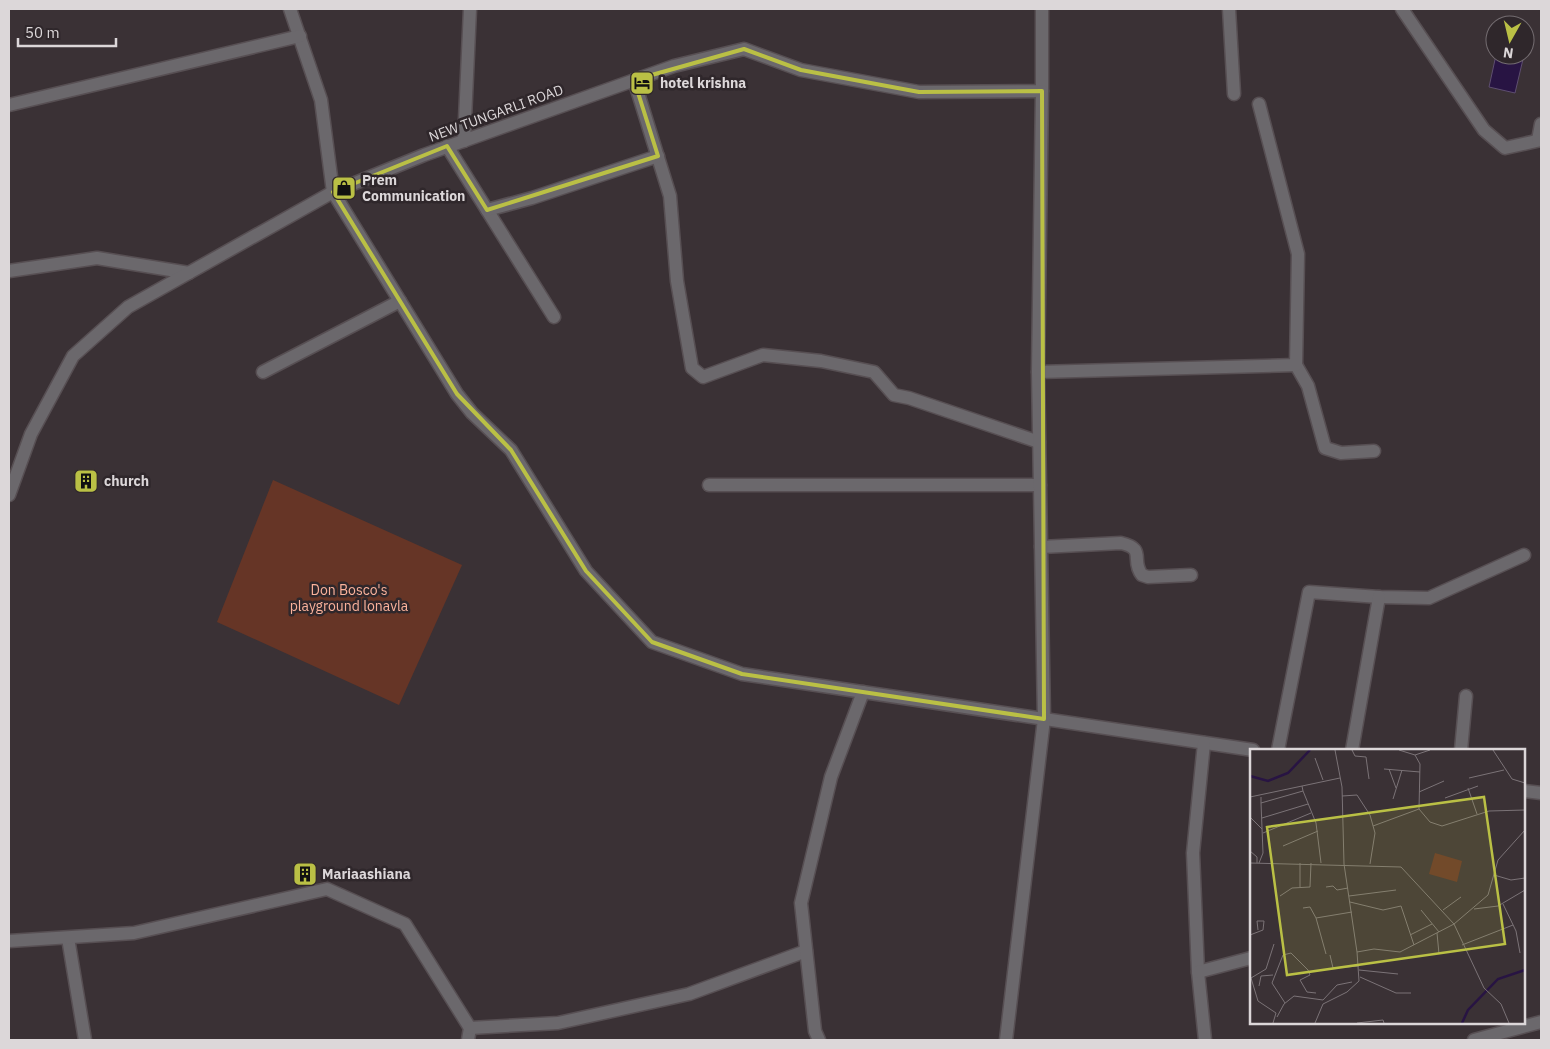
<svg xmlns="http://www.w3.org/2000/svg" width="1550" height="1049" viewBox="0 0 1550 1049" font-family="'IBM Plex Sans',sans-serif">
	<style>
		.green { fill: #663526 }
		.water { fill: #281443; stroke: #5e4e70 }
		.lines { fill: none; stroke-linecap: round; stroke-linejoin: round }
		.minor-casing { stroke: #574f53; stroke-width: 15 }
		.minor { stroke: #6b686c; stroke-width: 12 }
		.marked { fill: none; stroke: #bac045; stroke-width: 4; stroke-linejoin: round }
		.labels { text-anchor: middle; stroke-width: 5; stroke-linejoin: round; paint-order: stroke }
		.poi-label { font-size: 14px; font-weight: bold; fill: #dcd7d9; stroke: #2f272b; text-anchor: start }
		.street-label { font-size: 14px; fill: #dcd7d9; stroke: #2f272b }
		.park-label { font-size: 14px; fill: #fbb29b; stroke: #2f272b }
		.inset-river { fill: none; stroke: #281443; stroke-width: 2.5 }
		.inset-road { fill: none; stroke: #7b7377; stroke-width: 1 }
		.view { fill: #bac045; fill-opacity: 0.15; stroke: #bac045; stroke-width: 2.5 }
		.inset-edge { fill: none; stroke: #dcd7d9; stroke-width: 2.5 }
	</style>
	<rect width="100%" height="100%" fill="#3a3135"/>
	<polygon class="green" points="273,480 462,565 399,705 217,622"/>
	<polygon class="water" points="1496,55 1524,55 1515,93 1489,87"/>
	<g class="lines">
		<g class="minor-casing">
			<g id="minor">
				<polyline points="290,9 321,100 333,192 457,394 472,413 511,450 586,571 652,642 742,674 1253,750"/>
				<polyline points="1229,9 1234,94"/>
				<polyline points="1402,9 1484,130 1505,148 1541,140"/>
				<polyline points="634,80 670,196 677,281 692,368 703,377 763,355 821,361 874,372 894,395 909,398 1039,442"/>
				<polyline points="9,105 300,36"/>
				<polyline points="1538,140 1541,124"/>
				<polyline points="464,141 470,9"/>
				<polyline points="447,146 554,317"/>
				<polyline points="487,210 532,198 658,156"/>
				<polyline points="9,271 97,258 189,273"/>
				<polyline points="1296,365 1308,386 1325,448 1341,453 1374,451"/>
				<polyline points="263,372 400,301"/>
				<polyline points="1038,372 1296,365 1298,254 1259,104"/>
				<polyline points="709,485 1040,485"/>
				<polyline points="9,495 31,434 73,356 128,307 333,192 424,155 674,66 744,49 801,70 919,92 1042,91 1042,9"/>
				<path d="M1041 547 1121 543C1147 549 1130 560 1142 575L1148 577 1191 575"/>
				<polyline points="1204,743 1193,853 1198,972 1205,1040"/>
				<polyline points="1278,750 1309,592 1379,597 1429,598 1524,555"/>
				<polyline points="1352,750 1379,597"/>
				<polyline points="1461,750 1466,696"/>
				<polyline points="1524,791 1541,793"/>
				<polyline points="68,938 85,1040"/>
				<polyline points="9,941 134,933 327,889 405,924 470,1028 468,1040"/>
				<polyline points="1198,972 1251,958"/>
				<polyline points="470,1028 558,1023 689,994 806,951"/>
				<polyline points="819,1040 815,1031 801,903 831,777 863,692"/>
				<polyline points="1006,1040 1044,719 1038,372 1042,91"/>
				<polyline points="1474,1040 1541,1022"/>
			</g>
		</g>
		<use href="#minor" class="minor"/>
	</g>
	<path class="marked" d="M744 49 801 70 919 92 1042 91 1044 719 742 674 652 642 586 571 511 450 457 394 333 192 447 146 487 210 658 156 634 80Z"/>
	<defs>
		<g id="hotel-square" transform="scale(1.25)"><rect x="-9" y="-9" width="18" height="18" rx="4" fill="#bac045" stroke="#2f272b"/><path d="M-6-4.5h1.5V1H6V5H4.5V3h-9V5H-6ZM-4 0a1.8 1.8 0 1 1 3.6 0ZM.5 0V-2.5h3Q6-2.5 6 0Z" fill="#111"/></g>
		<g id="shop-square" transform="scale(1.25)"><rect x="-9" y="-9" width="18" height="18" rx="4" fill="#bac045" stroke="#2f272b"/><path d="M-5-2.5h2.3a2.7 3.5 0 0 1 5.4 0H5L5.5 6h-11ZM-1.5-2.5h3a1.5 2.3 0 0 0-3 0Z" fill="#111"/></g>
		<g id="building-square" transform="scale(1.25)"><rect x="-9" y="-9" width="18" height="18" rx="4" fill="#bac045" stroke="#2f272b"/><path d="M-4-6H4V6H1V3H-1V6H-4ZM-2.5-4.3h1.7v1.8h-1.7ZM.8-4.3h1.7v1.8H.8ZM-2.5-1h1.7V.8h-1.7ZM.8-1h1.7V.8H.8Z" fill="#111"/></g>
	</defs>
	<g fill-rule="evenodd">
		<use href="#hotel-square" x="642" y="83"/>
		<use href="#shop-square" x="344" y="188"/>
		<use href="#building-square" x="86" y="481"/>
		<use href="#building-square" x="305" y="874"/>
	</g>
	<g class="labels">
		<g class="poi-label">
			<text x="660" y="88">hotel krishna</text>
			<text x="362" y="185">Prem<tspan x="362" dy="16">Communication</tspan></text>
			<text x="104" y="486">church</text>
			<text x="322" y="879">Mariaashiana</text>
		</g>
		<g class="street-label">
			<text transform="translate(496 113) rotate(-20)" y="5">NEW TUNGARLI ROAD</text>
		</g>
		<g class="park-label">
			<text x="349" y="595">Don Bosco's<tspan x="349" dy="16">playground lonavla</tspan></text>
		</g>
	</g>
	<g transform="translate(1250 749)">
		<rect width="275" height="275" fill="#3a3135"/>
		<path d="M185 104 212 112 207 133 179 125Z" fill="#663526"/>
		<path class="inset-river" d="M0 27 18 32 38 24 60 1M212 274 218 261 248 230 275 221"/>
		<path class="inset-road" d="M85 1 92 38 94 115 107 203M102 1 105 7 116 8 119 30M149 1 165 6 180 1M243 1 262 30 275 34M165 6 170 15 169 60 180 73 192 77 239 62 275 61M65 9 73 31M134 20 170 23M139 20 146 39M219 29 254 21M218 39 227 65M53 42 66 74 71 114M169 43 194 32M92 47 107 46 120 66 125 84 120 115M0 48 90 29M11 48V54L53 42 52 37M195 49 228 37M143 50 152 21M0 68 12 80M12 69 58 55M123 77 169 60M13 84 61 64M33 97 68 82M0 102 7 108V114M0 114 151 118 204 175 234 239 251 255 259 274M9 114 13 104 11 54M244 126 261 131 275 129M50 138V114M76 138 83 137 87 141 98 139M30 147 42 139 60 138 61 114M99 147 146 141M100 153 133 161 151 157 164 196M253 155 266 182 270 204M53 159 60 158 66 169M224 160 248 157 275 141M171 161 189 183M193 161 211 148M187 184 189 205M0 186 13 181 14 172H7L8 181M160 186 182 175M212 196 263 176M76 205 66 169 102 163M80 206 83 219 109 217M109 221 148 225M110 228 146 244H161M9 237 11 227 23 226M35 254 22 234 33 206 41 204 58 221 60 226 50 231 57 243 66 244M27 268 34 255 44 247 73 251 87 236 102 233M23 274 26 264 8 252 1 229 16 220 24 195M65 274 73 255 97 243 109 232 107 203 124 200 150 203 204 175 238 146 248 111 275 81M107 274 133 271 134 274"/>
		<path class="view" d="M234 48 255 195 37 226 17 78Z"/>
		<rect width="275" height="275" class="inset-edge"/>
	</g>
	<rect width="1550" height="1049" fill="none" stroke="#dcd7d9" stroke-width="20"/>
	<g transform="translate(1510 40) rotate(188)"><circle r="24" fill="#2f272b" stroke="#746d71"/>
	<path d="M0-4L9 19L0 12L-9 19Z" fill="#bac045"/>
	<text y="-8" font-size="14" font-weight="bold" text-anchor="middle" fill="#dcd7d9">N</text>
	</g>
	<path d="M18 38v8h98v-8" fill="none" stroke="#dcd7d9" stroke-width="2.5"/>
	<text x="25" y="38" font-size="15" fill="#dcd7d9" stroke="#2f272b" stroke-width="4" paint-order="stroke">50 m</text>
</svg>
